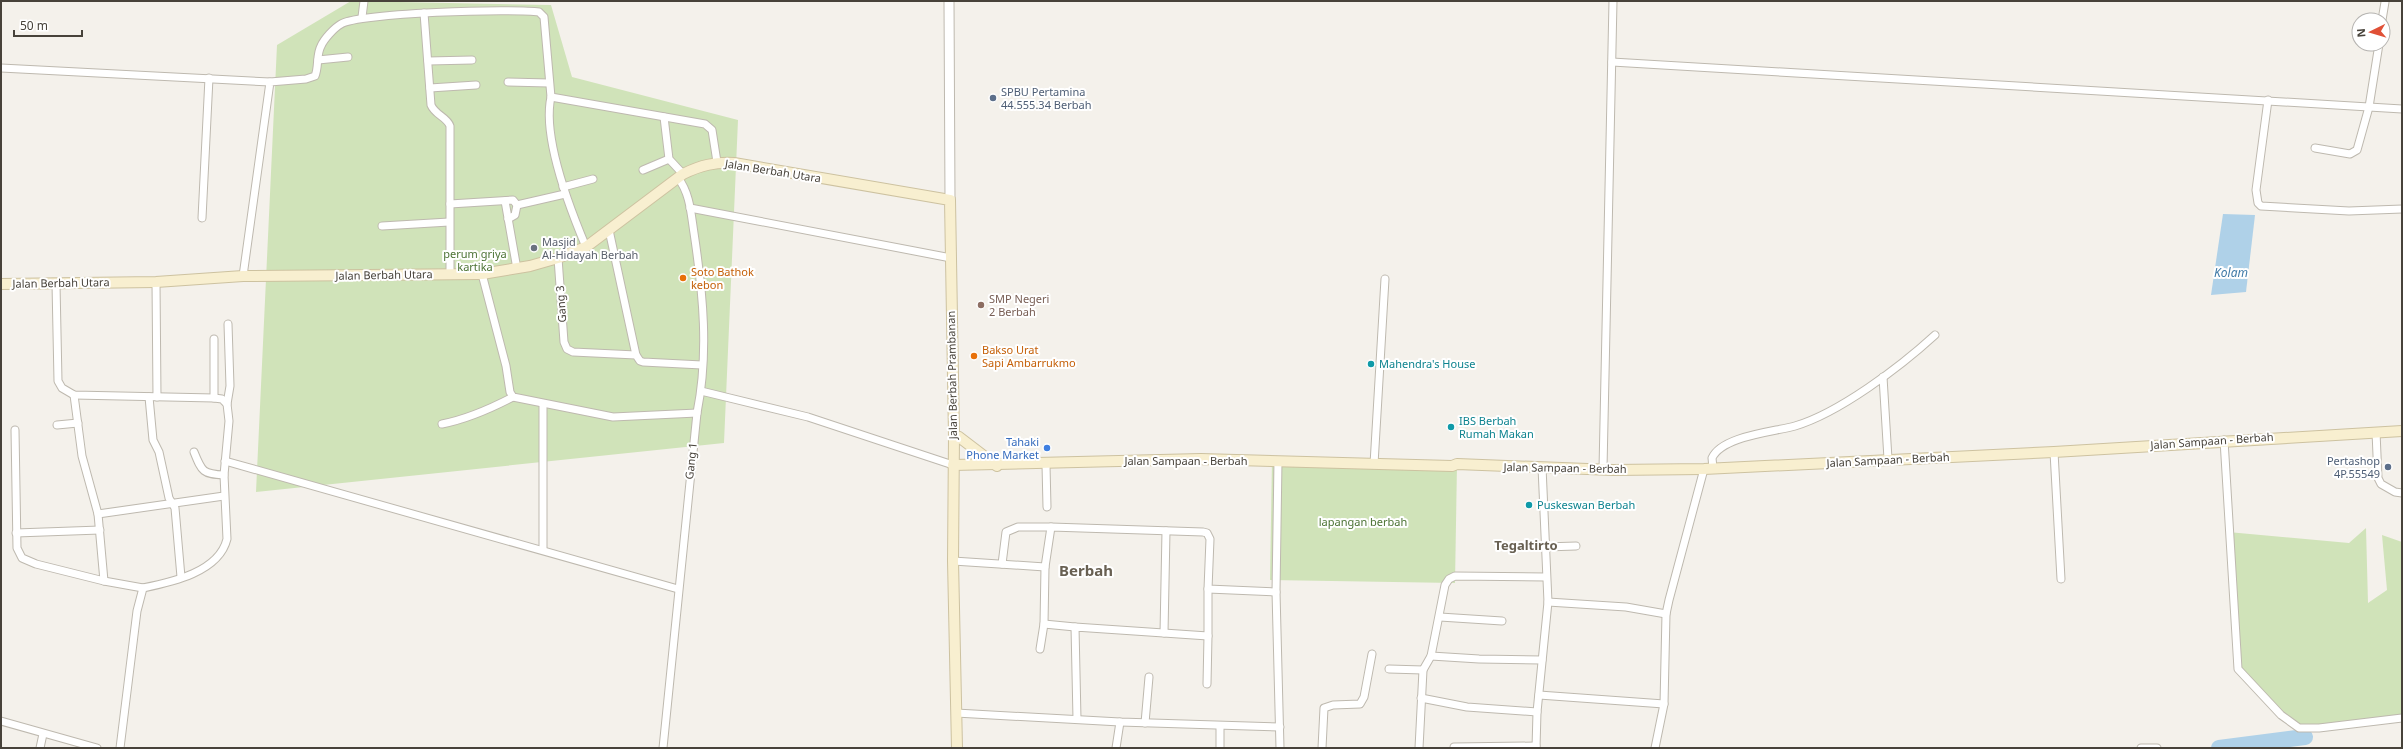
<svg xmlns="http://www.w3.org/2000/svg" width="2403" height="749" viewBox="0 0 2403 749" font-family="'Noto Sans',sans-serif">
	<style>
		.green { fill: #d0e3b9 }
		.water { fill: #afd1e8 }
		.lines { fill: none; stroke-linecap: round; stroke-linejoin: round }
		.river { stroke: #afd1e8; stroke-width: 16 }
		.minor-casing { stroke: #beb9af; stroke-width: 9 }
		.tertiary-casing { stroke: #beb9af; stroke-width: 11 }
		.secondary-casing { stroke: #cdc2a0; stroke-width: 12 }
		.minor { stroke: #fff; stroke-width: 7 }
		.tertiary { stroke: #fff; stroke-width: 9 }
		.secondary { stroke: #f8efd0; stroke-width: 10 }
		.service-dot { fill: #5c6f8a; stroke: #fff; stroke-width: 1.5 }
		.worship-dot { fill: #6b7280; stroke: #fff; stroke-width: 1.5 }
		.food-dot { fill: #e8710a; stroke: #fff; stroke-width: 1.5 }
		.education-dot { fill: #8d6e63; stroke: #fff; stroke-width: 1.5 }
		.culture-dot { fill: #0f9aa8; stroke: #fff; stroke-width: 1.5 }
		.shop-dot { fill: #3f7fe0; stroke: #fff; stroke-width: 1.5 }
		.labels { text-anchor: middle; stroke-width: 4; stroke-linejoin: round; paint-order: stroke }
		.service-label { font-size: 11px; fill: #4e5e75; stroke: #fff; text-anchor: start }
		.street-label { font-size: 11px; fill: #47423a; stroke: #fff }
		.worship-label { font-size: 11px; fill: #5b616d; stroke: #fff; text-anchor: start }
		.park-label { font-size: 11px; fill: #4b7233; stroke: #fff }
		.food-label { font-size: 11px; fill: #c56008; stroke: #fff; text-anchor: start }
		.education-label { font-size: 11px; fill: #785e54; stroke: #fff; text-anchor: start }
		.culture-label { font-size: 11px; fill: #0d838f; stroke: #fff; text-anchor: start }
		.shop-label { font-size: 11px; fill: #366cbe; stroke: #fff; text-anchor: end }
		.water-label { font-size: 12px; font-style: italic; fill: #3f7aa7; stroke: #fff }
		.quarter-label { font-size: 13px; font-weight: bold; fill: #686052; stroke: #fff }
		.district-label { font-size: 15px; font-weight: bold; fill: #686052; stroke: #fff }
	</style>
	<rect width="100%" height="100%" fill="#f4f1eb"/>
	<g class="green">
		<polygon points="351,1 551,5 572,77 738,120 724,443 256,492 277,45"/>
		<polygon points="1272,461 1457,464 1455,583 1270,580"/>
		<polygon points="2366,528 2368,603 2387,590 2382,535 2402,542 2402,717 2299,728 2238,669 2228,532 2349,543"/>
	</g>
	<polygon class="water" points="2223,214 2255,215 2246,292 2211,295"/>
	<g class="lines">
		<polyline class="river" points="2219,748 2305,737"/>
		<g class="minor-casing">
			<g id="minor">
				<path d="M424 13 431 105C435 115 447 117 450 126V275"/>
				<polyline points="362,17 364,1"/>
				<polyline points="2382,20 2385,2"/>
				<polyline points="318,60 348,57"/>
				<polyline points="428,61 472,60"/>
				<polyline points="1612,62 2402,109"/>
				<polyline points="1,68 270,82"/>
				<polyline points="508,82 549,83"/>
				<polyline points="430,88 476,85"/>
				<path d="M551 97C542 137 570 209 586 247"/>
				<polyline points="2268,100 2256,190 2258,203 2261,206 2349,211 2402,209"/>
				<polyline points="664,117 669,159 683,174"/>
				<polyline points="2315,148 2350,154 2357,150 2369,107 2379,44"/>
				<polyline points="643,170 669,159"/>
				<polyline points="563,187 593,179"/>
				<polyline points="505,201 517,269"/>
				<polyline points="450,204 513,200 517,205 515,215 508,219"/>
				<polyline points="517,205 565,194"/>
				<polyline points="690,208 951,258"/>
				<polyline points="202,218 209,78"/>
				<polyline points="382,226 449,222"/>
				<polyline points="609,230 636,355"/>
				<polyline points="558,258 564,342 567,349 573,352 636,355 640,361 643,362 702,365"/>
				<polyline points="482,274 506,366 510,392 513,397 613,417 697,413"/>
				<path d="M243 276 270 82 306 79 315 76C319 67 316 55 321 46 324 39 334 28 341 24 356 13 515 8 539 12L544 17 551 97 705 124 712 130 717 162"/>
				<polyline points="156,282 157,397"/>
				<path d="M56 284 58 381 62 388 74 395 214 398 222 399 227 404 229 421 224 475 227 539C219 572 172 582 143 588L137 611 120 748"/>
				<polyline points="214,339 214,398"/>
				<polyline points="1883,377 1888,459"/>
				<polyline points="701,391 808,417 953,465"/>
				<polyline points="74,395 82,456 98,514 104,581"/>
				<polyline points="149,397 153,440 159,452 169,498 175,508 181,577"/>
				<polyline points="227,404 230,386 228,324"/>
				<path d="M442 424C468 419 490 409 513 397"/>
				<polyline points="57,425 78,423"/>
				<polyline points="15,430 17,548 22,558 36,564 104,581 143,588"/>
				<polyline points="2376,432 2378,478 2381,484 2395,492 2402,493"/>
				<polyline points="2224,440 2238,669 2281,715 2299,728 2319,728 2402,718"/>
				<path d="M194 452C202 472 203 474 224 475"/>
				<polyline points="2054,452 2061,579"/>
				<polyline points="225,461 678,589"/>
				<polyline points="1278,461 1276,592 1280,748"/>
				<polyline points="1374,464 1385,279"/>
				<polyline points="1046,465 1047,507"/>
				<path d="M1713 468 1712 458C1722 436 1773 432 1795 426 1839 413 1900 367 1935 335"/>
				<polyline points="1603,469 1613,1"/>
				<polyline points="98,514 224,496"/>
				<polyline points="16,533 100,530"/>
				<polyline points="1545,547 1576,546"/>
				<polyline points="543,548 543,404"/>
				<polyline points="953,561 1045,567 1051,527 1203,532 1207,533 1210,539 1208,589 1276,592"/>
				<polyline points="1002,564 1006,532 1018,527 1051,527"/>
				<polyline points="1548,602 1626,607 1666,614"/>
				<polyline points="1440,617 1502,621"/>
				<polyline points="1044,624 1075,627"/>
				<polyline points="1164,633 1166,531"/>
				<polyline points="1040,649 1044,624 1045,567"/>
				<polyline points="1431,656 1479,659 1542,660"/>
				<polyline points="1389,669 1423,670"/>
				<polyline points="1207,684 1208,636"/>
				<polyline points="1539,695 1664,704"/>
				<polyline points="1421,698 1467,707 1537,712"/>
				<polyline points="956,713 1120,722 1280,727"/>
				<polyline points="1077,719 1075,627 1208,636 1208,589"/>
				<polyline points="1,721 97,748"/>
				<polyline points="1145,723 1149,677"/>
				<polyline points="1220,726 1220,748"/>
				<polyline points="1454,747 1536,746"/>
				<polyline points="40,748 43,734"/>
				<path d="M663 748 697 413C709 353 703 293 694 233 691 214 690 193 678 178"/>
				<polyline points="1116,748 1120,722"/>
				<polyline points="1322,748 1324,708 1333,705 1360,704 1364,697 1372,654"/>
				<polyline points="1419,748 1423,670 1431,656 1445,585 1449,579 1455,576 1546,577"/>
				<polyline points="1536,748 1537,712 1548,602 1542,467"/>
				<polyline points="1655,748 1664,704 1666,614 1669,600 1704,469"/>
				<polyline points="2141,748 2157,748"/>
			</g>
		</g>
		<g class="tertiary-casing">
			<polyline id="tertiary" points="949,1 950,200"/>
		</g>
		<g class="secondary-casing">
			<g id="secondary">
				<path d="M1 284 156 282 243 276 482 274 530 266 558 258 586 247 683 174C701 165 715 162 734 163L950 200 954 436 953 561 957 748"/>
				<polyline points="954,436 959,437 997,466"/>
				<polyline points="953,465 1201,459 1452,466 1457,464 1613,470 1704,469 2054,452 2402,431"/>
			</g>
		</g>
		<use href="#minor" class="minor"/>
		<use href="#tertiary" class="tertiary"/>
		<use href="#secondary" class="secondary"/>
	</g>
	<g class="service-dot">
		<circle cx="993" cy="98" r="4"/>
		<circle cx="2388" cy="467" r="4"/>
	</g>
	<circle class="worship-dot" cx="534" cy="248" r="4"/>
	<g class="food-dot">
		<circle cx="683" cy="278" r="4"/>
		<circle cx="974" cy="356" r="4"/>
	</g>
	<circle class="education-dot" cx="981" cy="305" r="4"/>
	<g class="culture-dot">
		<circle cx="1371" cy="364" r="4"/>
		<circle cx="1451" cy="427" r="4"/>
		<circle cx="1529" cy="505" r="4"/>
	</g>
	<circle class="shop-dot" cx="1047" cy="448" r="4"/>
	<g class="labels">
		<g class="service-label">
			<text x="1001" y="96">SPBU Pertamina<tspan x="1001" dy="13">44.555.34 Berbah</tspan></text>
			<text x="2380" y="465" text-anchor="end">Pertashop<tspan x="2380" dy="13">4P.55549</tspan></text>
		</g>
		<g class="street-label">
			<text transform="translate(773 171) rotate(9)" y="4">Jalan Berbah Utara</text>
			<text transform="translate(384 275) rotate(-1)" y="4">Jalan Berbah Utara</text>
			<text transform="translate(61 283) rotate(-1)" y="4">Jalan Berbah Utara</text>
			<text transform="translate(561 304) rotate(-94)" y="4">Gang 3</text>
			<text transform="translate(952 375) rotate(-91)" y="4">Jalan Berbah Prambanan</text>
			<text transform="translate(2212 441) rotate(-4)" y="4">Jalan Sampaan - Berbah</text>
			<text transform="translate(1888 460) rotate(-3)" y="4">Jalan Sampaan - Berbah</text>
			<text transform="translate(691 461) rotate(-84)" y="4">Gang 1</text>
			<text x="1186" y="465">Jalan Sampaan - Berbah</text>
			<text transform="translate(1565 468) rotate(1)" y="4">Jalan Sampaan - Berbah</text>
		</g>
		<g class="worship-label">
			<text x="542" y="246">Masjid<tspan x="542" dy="13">Al-Hidayah Berbah</tspan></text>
		</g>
		<g class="park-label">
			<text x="475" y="258">perum griya<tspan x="475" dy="13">kartika</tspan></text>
			<text x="1363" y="526">lapangan berbah</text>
		</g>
		<g class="food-label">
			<text x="691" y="276">Soto Bathok<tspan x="691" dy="13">kebon</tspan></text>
			<text x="982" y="354">Bakso Urat<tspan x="982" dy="13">Sapi Ambarrukmo</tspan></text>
		</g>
		<g class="education-label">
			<text x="989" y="303">SMP Negeri<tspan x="989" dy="13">2 Berbah</tspan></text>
		</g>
		<g class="culture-label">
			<text x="1379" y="368">Mahendra's House</text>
			<text x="1459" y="425">IBS Berbah<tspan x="1459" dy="13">Rumah Makan</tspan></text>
			<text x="1537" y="509">Puskeswan Berbah</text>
		</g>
		<g class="shop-label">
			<text x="1039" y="446">Tahaki<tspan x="1039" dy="13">Phone Market</tspan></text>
		</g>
		<g class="water-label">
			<text x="2231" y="277">Kolam</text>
		</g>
		<g class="quarter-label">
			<text x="1526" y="550">Tegaltirto</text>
		</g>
		<g class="district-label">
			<text x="1086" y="576">Berbah</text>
		</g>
	</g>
	<rect width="2403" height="749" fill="none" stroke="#47423a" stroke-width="4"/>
	<g transform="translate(2371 32) rotate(265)"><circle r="19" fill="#ffffff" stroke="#b5b3b0"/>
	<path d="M0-3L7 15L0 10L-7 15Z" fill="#e05036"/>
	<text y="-6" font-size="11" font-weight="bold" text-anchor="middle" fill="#47423a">N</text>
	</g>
	<path d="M14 30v6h68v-6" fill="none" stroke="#47423a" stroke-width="2"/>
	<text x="20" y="30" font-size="12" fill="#47423a" stroke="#ffffff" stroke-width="3" paint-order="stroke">50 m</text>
</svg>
